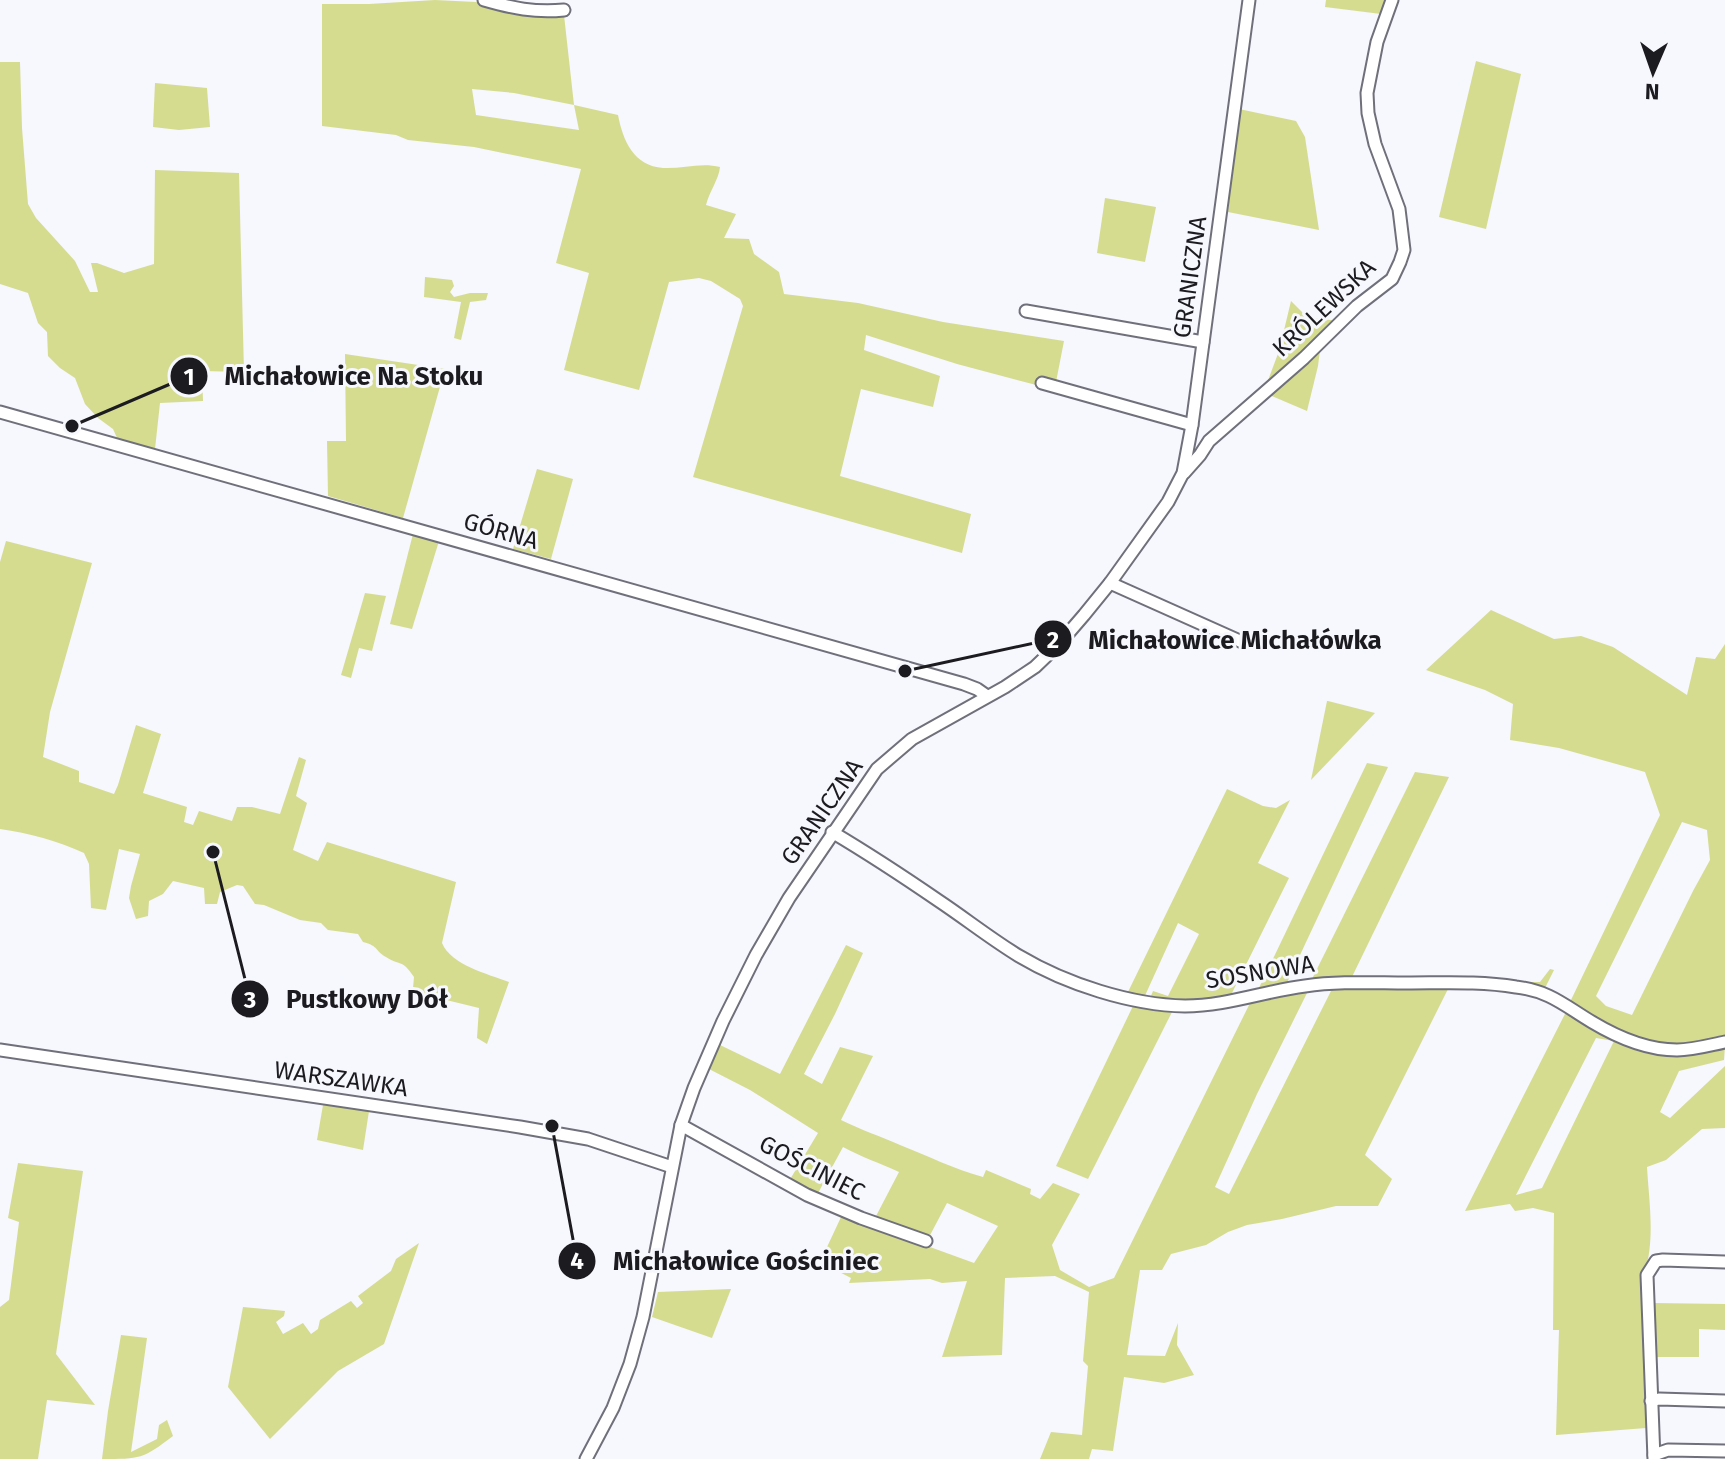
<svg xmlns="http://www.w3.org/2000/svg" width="1725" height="1459" viewBox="0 0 1725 1459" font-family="'Fira Sans',sans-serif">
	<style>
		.green { fill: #d5dc90; fill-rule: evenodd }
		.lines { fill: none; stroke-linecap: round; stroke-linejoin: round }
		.minor-casing { stroke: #70707b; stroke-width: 15 }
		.minor { stroke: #fff; stroke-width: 11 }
		.labels { text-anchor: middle; stroke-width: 6; stroke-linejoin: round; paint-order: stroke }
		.street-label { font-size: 24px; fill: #1c1c20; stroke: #f7f7fe }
		.leader { fill: none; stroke: #1c1c20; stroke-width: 3 }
		.callout-dot { fill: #1c1c20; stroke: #f7f7fe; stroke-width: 3 }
		.mark-label { font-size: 24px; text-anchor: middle; font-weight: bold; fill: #fff }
		.callout-label { font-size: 26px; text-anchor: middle; font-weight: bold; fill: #1c1c20; stroke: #f7f7fe; stroke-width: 6; stroke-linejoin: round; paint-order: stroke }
	</style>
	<rect width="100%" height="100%" fill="#f7f7fe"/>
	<g class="green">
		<path d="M435 0 476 2 507 12 544 17 564 15 574 105 618 115C623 141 634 166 663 168 682 169 701 162 720 167 719 179 709 192 706 205L736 214 724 238 749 239 754 254 779 272 784 294 858 303 943 322 1064 341 1056 382 1040 386 957 364 866 335 864 350 940 376 933 407 861 389 840 476 971 514 962 553 693 477 743 306 740 299 711 281 699 278 669 282 639 390 564 370 589 273 556 263 581 169 474 147 408 140 396 135 322 126V4H369ZM472 89 514 93 574 105 579 130 476 115Z"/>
		<polygon points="1326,0 1386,0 1381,14 1325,7"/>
		<polygon points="1476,61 1521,74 1486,229 1439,217"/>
		<polygon points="0,62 20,62 22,128 28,204 36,218 75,261 90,292 98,292 91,263 97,263 124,273 154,264 155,170 239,173 244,372 202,371 203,401 160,403 155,449 118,440 113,429 98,418 85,404 75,378 60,368 48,356 47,332 38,323 28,293 0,284"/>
		<polygon points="155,83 207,88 210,127 179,130 153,127"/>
		<polygon points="1239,109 1296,121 1305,137 1319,230 1228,212"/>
		<polygon points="1105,198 1156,207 1145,262 1097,253"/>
		<polygon points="425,277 452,280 454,286 450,292 454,297 470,293 488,293 486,300 470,302 461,340 454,338 461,302 424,297"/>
		<polygon points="1291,301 1307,317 1338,321 1267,383 1279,351"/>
		<polygon points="1320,350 1318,366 1307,411 1267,394"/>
		<polygon points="345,354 445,369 403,518 328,496 327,441 346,441"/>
		<polygon points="537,469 573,479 551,559 513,549"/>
		<polygon points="413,534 439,541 412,629 390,624"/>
		<path d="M6 541 92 563 50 712 43 757 79 771V782L114 794 118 785 136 725 161 734 143 793 187 807 184 822 193 825 199 811 232 821 237 807H252L280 814 299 757 306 760 296 796 307 803 293 850 318 861 327 842 456 882 442 943C451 965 488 974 509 982L487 1044 477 1038 479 1008 438 998 412 999 414 977C401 958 402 967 386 957 375 951 379 946 363 942L358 934 328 930 321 923 300 920 264 905 255 904 243 886 237 885 220 892 217 904H205L204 888 173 881 163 894 149 901 148 916 136 919 129 898 131 886 140 854 119 849 106 910 91 908 89 864 84 853C58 841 29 833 0 829V562Z"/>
		<polygon points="365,593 386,596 372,651 359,648 351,678 341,675"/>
		<path d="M1491 610 1554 639 1581 636 1613 647 1687 695 1696 657 1715 659 1725 644V1039C1711 1042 1696 1047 1682 1048 1644 1052 1557 1001 1520 982H1540L1550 969 1554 970 1545 988 1570 1002 1660 815 1645 772 1559 748 1510 740 1513 704 1485 690 1426 670ZM1682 822 1707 830 1710 860 1693 891 1632 1015 1606 1006 1596 996Z"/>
		<polygon points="1328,701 1375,713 1311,780 1327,701"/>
		<polygon points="1367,763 1388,767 1286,985 1257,992"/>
		<polygon points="1415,772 1449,777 1350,981 1311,981"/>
		<polygon points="1227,789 1263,806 1276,808 1290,800 1258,863 1289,878 1230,997 1214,1001 1149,1001 1153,991 1168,996 1199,934 1178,923 1143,1000 1126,996"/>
		<path d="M846 945 863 953 835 1014 804 1074 822 1084 840 1047 873 1056 841 1120C861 1130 880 1136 900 1145 928 1156 954 1169 983 1177L986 1170 1031 1189 1030 1194 1040 1199 1053 1183 1080 1194 1052 1245 1060 1270 1089 1287 1114 1278 1252 999 1309 989 1257 1094 1215 1187 1229 1194 1332 989 1450 985 1365 1155 1392 1179 1378 1206H1336L1282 1219 1247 1225 1228 1232 1206 1245 1171 1254 1162 1270H1140L1127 1355 1165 1356 1178 1323 1177 1345 1194 1375 1164 1383 1124 1377 1113 1451 1092 1449 1089 1459H1040L1051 1432 1082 1435 1088 1366 1083 1361 1089 1292 1055 1276 1005 1278 1002 1355 942 1357 967 1281 942 1283 930 1279 849 1283 851 1278 820 1262 842 1215 974 1263 998 1226 947 1203 928 1239 875 1218 899 1172C880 1163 861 1157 843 1147L817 1195 789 1181 818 1133 750 1090 707 1068 720 1045 780 1074Z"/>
		<polygon points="1133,1006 1173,1010 1088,1179 1056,1166"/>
		<path d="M1568 1008 1655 1050 1725 1045 1724 1060 1679 1071 1660 1112 1670 1118 1725 1066V1128L1702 1129 1666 1160 1647 1167C1649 1202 1656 1243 1643 1277L1646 1428 1556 1435 1559 1330H1553L1554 1213 1533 1208 1515 1211 1510 1204 1465 1211ZM1596 1038 1614 1041 1542 1188 1516 1195Z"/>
		<polygon points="323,1105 369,1111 363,1150 317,1140"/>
		<polygon points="18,1163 83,1171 56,1354 95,1405 47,1400 38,1459 0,1459 0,1307 9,1300 19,1222 8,1218"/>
		<polygon points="419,1243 384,1344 338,1371 270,1439 228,1387 243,1307 285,1311 284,1316 276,1322 283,1334 303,1323 311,1334 318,1329 320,1320 351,1301 357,1308 363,1303 358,1296 391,1271 396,1259"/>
		<polygon points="731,1289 712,1338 652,1317 658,1292"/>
		<polygon points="1652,1303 1725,1304 1725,1330 1699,1329 1699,1357 1653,1357"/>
		<path d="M121 1335 147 1338 131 1452 157 1439 159 1425 167 1420 173 1436C143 1459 140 1459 102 1459L108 1411Z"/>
	</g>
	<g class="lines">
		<g class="minor-casing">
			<g id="minor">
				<path d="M484 0C512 8 535 13 564 10"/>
				<polyline points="1026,311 1203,342"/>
				<polyline points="1042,383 1192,425"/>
				<polyline points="0,412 964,684 977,689 987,696"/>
				<polyline points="1184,473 1200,455 1209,441 1304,358 1357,306 1392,279 1400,262 1404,250 1399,209 1375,144 1368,113 1367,93 1377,42 1392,0"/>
				<polyline points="1110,583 1242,642"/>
				<path d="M832 832C869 854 904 877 939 901 966 919 991 939 1019 956 1066 984 1131 1005 1185 1006 1226 1006 1265 991 1305 986 1339 981 1373 983 1407 983 1444 983 1480 981 1516 987 1550 991 1565 1006 1592 1022 1617 1037 1648 1050 1677 1050 1693 1050 1710 1045 1725 1042"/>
				<polyline points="0,1050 520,1127 588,1139 672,1167"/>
				<polyline points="681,1125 807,1195 861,1218 926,1241"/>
				<polyline points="1651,1401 1659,1399 1725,1401"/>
				<polyline points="1654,1455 1668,1450 1725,1451"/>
				<polyline points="586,1459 613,1408 630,1364 643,1317 681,1125 694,1088 723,1021 756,955 789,898 877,769 912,739 1005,687 1035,667 1059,644 1084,615 1110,583 1168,502 1183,473 1192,425 1249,0"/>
				<polyline points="1654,1459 1647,1275 1656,1261 1663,1260 1725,1262"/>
			</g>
		</g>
		<use href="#minor" class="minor"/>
	</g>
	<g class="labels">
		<g class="street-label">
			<text transform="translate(1190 277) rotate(-82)" y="8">GRANICZNA</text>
			<text transform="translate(1324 308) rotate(-43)" y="8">KRÓLEWSKA</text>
			<text transform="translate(501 531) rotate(16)" y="8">GÓRNA</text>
			<text transform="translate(822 812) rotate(-55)" y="8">GRANICZNA</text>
			<text transform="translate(1260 972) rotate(-9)" y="8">SOSNOWA</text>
			<text transform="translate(341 1079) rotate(8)" y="8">WARSZAWKA</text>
			<text transform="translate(812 1168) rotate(27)" y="8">GOŚCINIEC</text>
		</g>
	</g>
	<path class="leader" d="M72 426L189 376M905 671L1053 639M213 852L250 999M552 1126L577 1261"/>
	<g class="callout-dot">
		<circle cx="72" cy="426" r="8"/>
		<circle cx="905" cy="671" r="8"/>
		<circle cx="213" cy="852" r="8"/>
		<circle cx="552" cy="1126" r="8"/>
		<circle cx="189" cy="376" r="20"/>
		<circle cx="1053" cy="639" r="20"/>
		<circle cx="250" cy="999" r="20"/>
		<circle cx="577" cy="1261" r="20"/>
	</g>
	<g class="mark-label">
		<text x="189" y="385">1</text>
		<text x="1053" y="648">2</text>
		<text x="250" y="1008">3</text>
		<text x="577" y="1269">4</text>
	</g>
	<g class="callout-label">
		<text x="354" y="385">Michałowice Na Stoku</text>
		<text x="1235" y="649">Michałowice Michałówka</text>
		<text x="367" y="1008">Pustkowy Dół</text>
		<text x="746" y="1270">Michałowice Gościniec</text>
	</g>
	<g transform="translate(1653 72) rotate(182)" stroke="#f7f7fe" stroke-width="6" paint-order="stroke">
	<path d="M0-6L14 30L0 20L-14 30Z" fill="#1c1c20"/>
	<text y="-12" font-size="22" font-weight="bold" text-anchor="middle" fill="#1c1c20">N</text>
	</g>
</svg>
